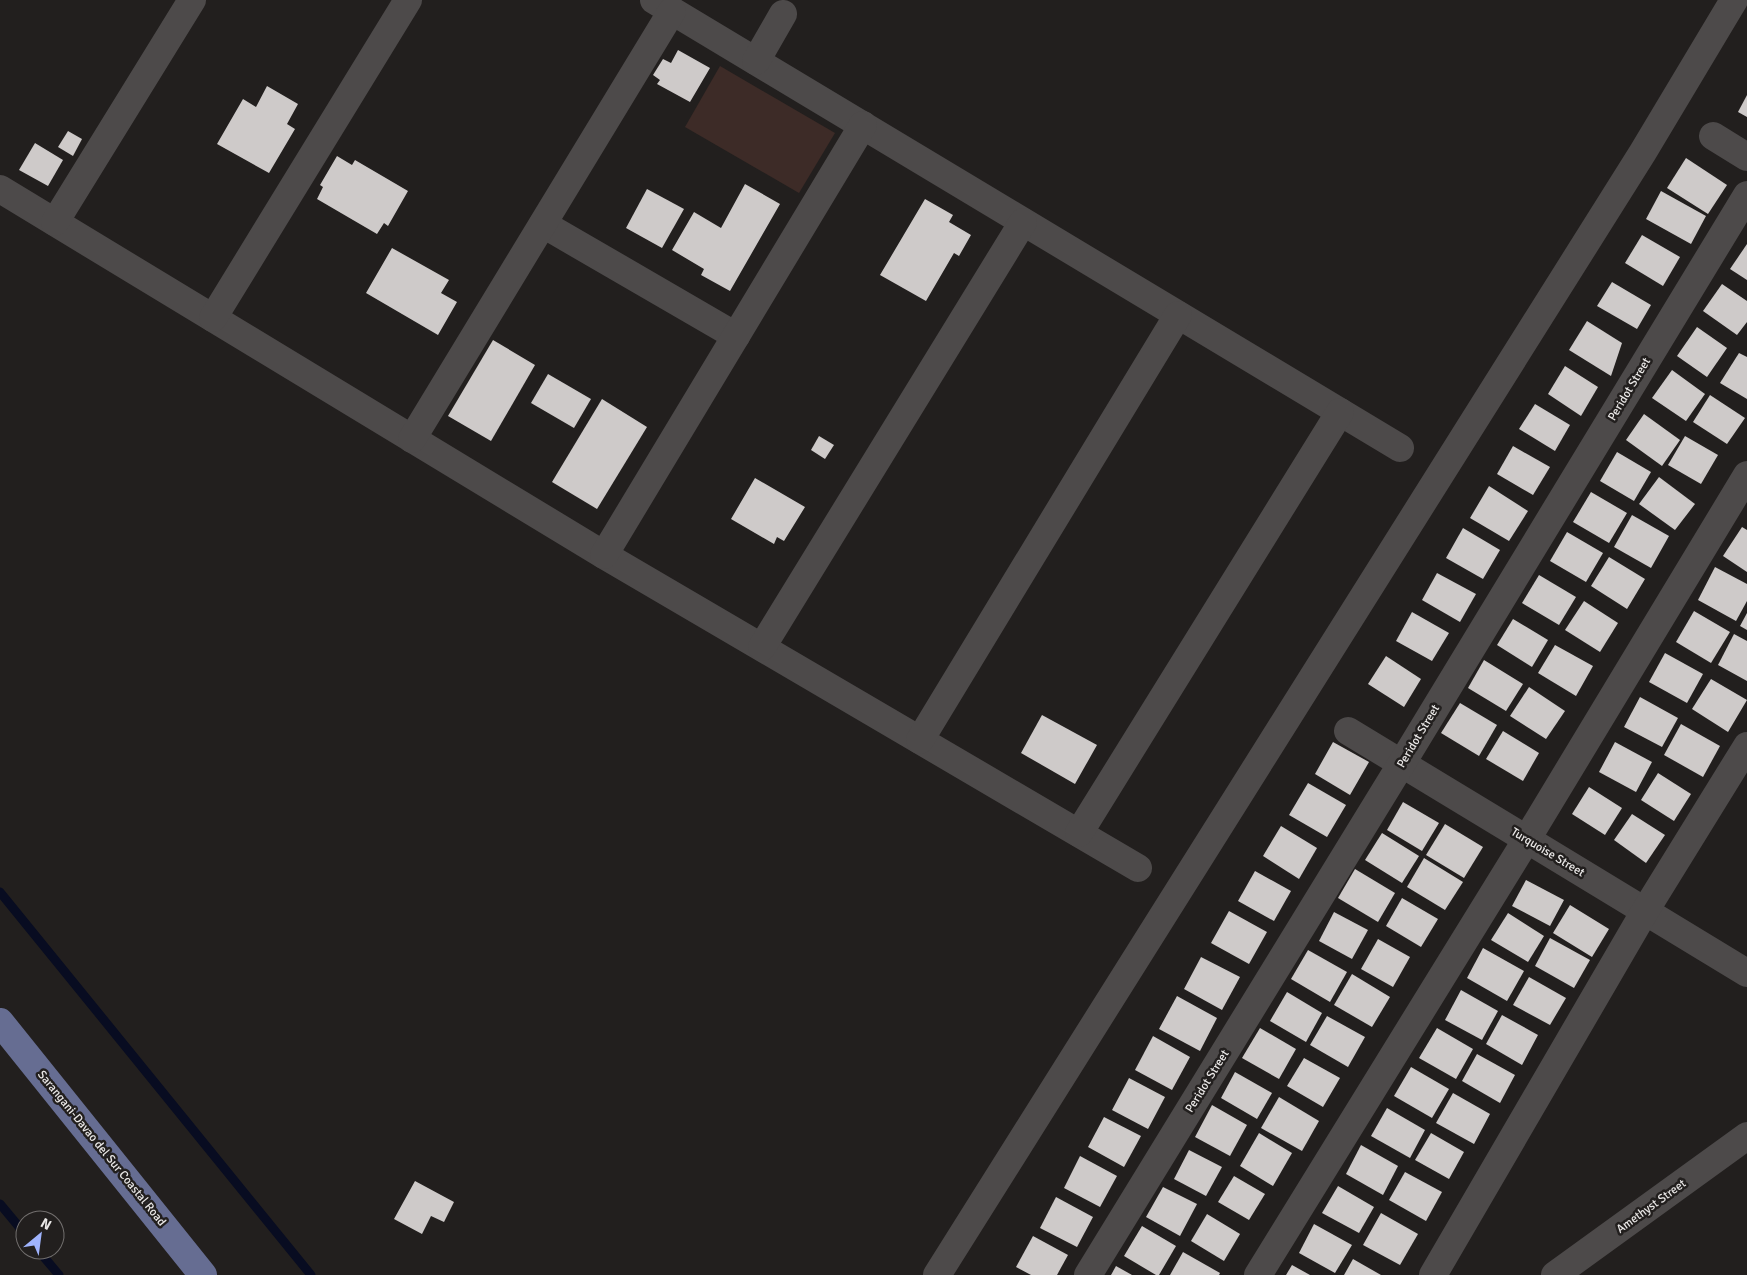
<svg xmlns="http://www.w3.org/2000/svg" width="1747" height="1275" viewBox="0 0 1747 1275" font-family="Signika,sans-serif">
	<style>
		.green { fill: #3d2b27 }
		.lines { fill: none; stroke-linecap: round; stroke-linejoin: round }
		.stream { stroke: #080c21; stroke-width: 9 }
		.building { fill: #cecac9 }
		.street { stroke: #4d4a4a; stroke-width: 28 }
		.primary { stroke: #666d92; stroke-width: 28 }
		.labels { text-anchor: middle; stroke-width: 5; stroke-linejoin: round; paint-order: stroke }
		.street-label { font-size: 12px; fill: #eae8e7; stroke: #221f1e }
	</style>
	<rect width="100%" height="100%" fill="#221f1e"/>
	<polygon class="green" points="720,66 835,133 799,193 685,127"/>
	<g class="lines">
		<g class="stream">
			<polyline points="0,892 311,1275"/>
			<polyline points="0,1204 25,1234"/>
			<polyline points="38,1250 59,1275"/>
		</g>
	</g>
	<g class="building">
		<polygon points="678,50 710,68 690,102 657,84 660,80 653,75 663,59 671,63"/>
		<polygon points="267,86 298,104 287,124 295,129 269,173 217,144 243,99 256,107"/>
		<polygon points="1747,95 1747,117 1738,112"/>
		<polygon points="68,131 82,139 73,156 58,147"/>
		<polygon points="35,143 63,160 48,186 19,170"/>
		<polygon points="337,156 352,165 355,160 408,191 388,226 384,223 377,234 317,199 323,187 320,185"/>
		<polygon points="1686,158 1727,185 1708,214 1667,188"/>
		<polygon points="745,184 780,204 730,291 701,275 704,269 672,250 694,212 721,228"/>
		<polygon points="647,189 684,209 662,248 626,228"/>
		<polygon points="1661,191 1706,216 1691,244 1646,219"/>
		<polygon points="925,199 953,215 949,222 971,235 959,256 954,253 926,301 880,275"/>
		<polygon points="1642,235 1680,257 1663,286 1625,263"/>
		<polygon points="1747,244 1747,280 1730,269"/>
		<polygon points="392,248 449,280 441,293 457,302 438,335 366,293"/>
		<polygon points="1612,282 1651,305 1637,329 1597,306"/>
		<polygon points="1722,284 1747,301 1747,322 1737,335 1703,311"/>
		<polygon points="1587,321 1622,343 1611,376 1569,350"/>
		<polygon points="1697,327 1727,348 1707,377 1677,356"/>
		<polygon points="493,340 535,365 491,441 448,416"/>
		<polygon points="1739,353 1747,357 1747,399 1720,383"/>
		<polygon points="1565,366 1598,387 1581,416 1548,394"/>
		<polygon points="1672,370 1705,394 1686,421 1652,398"/>
		<polygon points="548,374 591,399 574,428 531,403"/>
		<polygon points="1710,395 1745,418 1727,444 1693,422"/>
		<polygon points="602,399 647,427 597,509 552,482"/>
		<polygon points="1535,404 1570,425 1555,451 1519,429"/>
		<polygon points="1644,414 1680,440 1662,466 1626,440"/>
		<polygon points="819,436 834,445 825,459 811,450"/>
		<polygon points="1685,436 1718,455 1701,484 1668,465"/>
		<polygon points="1513,446 1550,467 1533,495 1497,474"/>
		<polygon points="1617,452 1651,472 1634,501 1600,481"/>
		<polygon points="1659,477 1695,504 1675,530 1639,504"/>
		<polygon points="755,478 805,507 784,541 777,537 774,544 731,519"/>
		<polygon points="1489,486 1528,511 1509,541 1470,518"/>
		<polygon points="1591,492 1627,513 1609,543 1573,522"/>
		<polygon points="1632,515 1669,536 1651,568 1614,547"/>
		<polygon points="1742,527 1747,530 1747,572 1723,556"/>
		<polygon points="1463,528 1500,550 1483,579 1446,558"/>
		<polygon points="1567,532 1603,553 1586,582 1550,561"/>
		<polygon points="1609,557 1645,579 1627,609 1591,586"/>
		<polygon points="1715,567 1747,584 1747,601 1736,621 1698,600"/>
		<polygon points="1437,573 1476,594 1460,622 1422,600"/>
		<polygon points="1539,575 1576,597 1559,625 1522,603"/>
		<polygon points="1584,601 1618,623 1600,652 1565,630"/>
		<polygon points="1694,611 1730,632 1711,663 1676,642"/>
		<polygon points="1412,612 1449,633 1432,661 1396,641"/>
		<polygon points="1747,613 1747,630 1740,626"/>
		<polygon points="1513,619 1548,640 1532,667 1497,645"/>
		<polygon points="1734,634 1747,641 1747,681 1718,665"/>
		<polygon points="1555,645 1593,666 1576,696 1538,673"/>
		<polygon points="1665,653 1703,674 1687,703 1649,682"/>
		<polygon points="1386,656 1421,679 1404,707 1368,684"/>
		<polygon points="1484,660 1523,684 1506,711 1468,688"/>
		<polygon points="1711,679 1747,700 1728,732 1692,709"/>
		<polygon points="1529,687 1565,711 1546,739 1510,716"/>
		<polygon points="1640,697 1678,718 1662,747 1624,727"/>
		<polygon points="1460,703 1497,725 1479,756 1441,733"/>
		<polygon points="1042,715 1097,745 1075,784 1021,753"/>
		<polygon points="1681,724 1720,746 1703,777 1664,755"/>
		<polygon points="1503,731 1539,753 1523,781 1486,759"/>
		<polygon points="1333,742 1369,762 1350,795 1315,774"/>
		<polygon points="1615,742 1652,762 1636,792 1599,772"/>
		<polygon points="1658,773 1691,794 1674,821 1641,800"/>
		<polygon points="1308,783 1346,805 1327,837 1289,815"/>
		<polygon points="1589,787 1622,808 1605,835 1572,814"/>
		<polygon points="1403,802 1439,823 1422,851 1387,830"/>
		<polygon points="1632,814 1665,835 1646,863 1614,840"/>
		<polygon points="1445,824 1483,847 1464,878 1426,855"/>
		<polygon points="1281,826 1317,848 1299,879 1263,856"/>
		<polygon points="1382,833 1419,856 1402,883 1365,860"/>
		<polygon points="1424,858 1463,882 1445,910 1407,887"/>
		<polygon points="1355,869 1395,893 1378,922 1338,898"/>
		<polygon points="1255,871 1291,891 1274,921 1238,901"/>
		<polygon points="1526,880 1564,900 1550,926 1512,906"/>
		<polygon points="1402,898 1438,919 1421,947 1386,926"/>
		<polygon points="1570,905 1609,929 1592,957 1553,933"/>
		<polygon points="1229,911 1267,932 1249,964 1211,943"/>
		<polygon points="1334,912 1368,930 1352,959 1319,941"/>
		<polygon points="1508,913 1544,936 1528,962 1491,940"/>
		<polygon points="1550,938 1590,960 1574,988 1535,966"/>
		<polygon points="1378,939 1410,957 1393,987 1361,969"/>
		<polygon points="1483,948 1524,971 1507,1001 1467,978"/>
		<polygon points="1308,950 1347,972 1330,1002 1291,979"/>
		<polygon points="1201,957 1240,977 1222,1010 1184,989"/>
		<polygon points="1352,974 1390,997 1372,1027 1334,1005"/>
		<polygon points="1529,977 1566,998 1550,1025 1513,1005"/>
		<polygon points="1461,990 1498,1011 1482,1040 1445,1020"/>
		<polygon points="1287,992 1322,1013 1306,1042 1270,1021"/>
		<polygon points="1177,996 1217,1018 1200,1051 1159,1029"/>
		<polygon points="1502,1015 1538,1035 1522,1065 1486,1044"/>
		<polygon points="1327,1016 1365,1037 1348,1067 1310,1045"/>
		<polygon points="1260,1028 1296,1049 1279,1079 1242,1058"/>
		<polygon points="1437,1028 1473,1049 1456,1079 1419,1058"/>
		<polygon points="1153,1036 1190,1057 1172,1090 1135,1070"/>
		<polygon points="1477,1054 1515,1075 1500,1103 1462,1081"/>
		<polygon points="1304,1058 1340,1078 1323,1107 1287,1086"/>
		<polygon points="1411,1067 1449,1089 1432,1118 1394,1096"/>
		<polygon points="1235,1072 1272,1093 1257,1119 1221,1098"/>
		<polygon points="1129,1078 1165,1097 1148,1129 1112,1110"/>
		<polygon points="1453,1093 1490,1114 1474,1144 1436,1123"/>
		<polygon points="1279,1097 1319,1121 1302,1151 1261,1128"/>
		<polygon points="1212,1105 1247,1125 1230,1156 1195,1137"/>
		<polygon points="1387,1108 1425,1130 1410,1158 1371,1136"/>
		<polygon points="1104,1117 1141,1136 1124,1167 1088,1147"/>
		<polygon points="1259,1133 1292,1153 1273,1186 1240,1166"/>
		<polygon points="1431,1133 1464,1152 1449,1179 1415,1160"/>
		<polygon points="1361,1145 1398,1166 1383,1195 1346,1174"/>
		<polygon points="1189,1150 1222,1167 1206,1196 1174,1179"/>
		<polygon points="1080,1156 1117,1176 1100,1207 1064,1188"/>
		<polygon points="1405,1172 1442,1192 1426,1221 1389,1200"/>
		<polygon points="1234,1176 1265,1194 1249,1220 1218,1202"/>
		<polygon points="415,1181 454,1202 444,1222 431,1216 422,1234 394,1219"/>
		<polygon points="1338,1186 1374,1207 1359,1233 1322,1213"/>
		<polygon points="1163,1187 1197,1204 1180,1236 1146,1217"/>
		<polygon points="1056,1197 1093,1217 1077,1247 1040,1228"/>
		<polygon points="1381,1213 1418,1234 1400,1265 1363,1245"/>
		<polygon points="1207,1214 1240,1234 1224,1261 1191,1241"/>
		<polygon points="1314,1224 1352,1245 1335,1273 1299,1253"/>
		<polygon points="1142,1226 1176,1246 1159,1275 1156,1275 1124,1256"/>
		<polygon points="1033,1236 1068,1255 1057,1275 1031,1275 1016,1267"/>
		<polygon points="1183,1252 1220,1273 1219,1275 1170,1275"/>
		<polygon points="1353,1259 1381,1275 1344,1275"/>
		<polygon points="1292,1265 1310,1275 1286,1275"/>
		<polygon points="1116,1266 1132,1275 1111,1275"/>
	</g>
	<g class="lines">
		<g class="street">
			<polyline points="654,0 1400,448"/>
			<polyline points="756,61 783,14"/>
			<polyline points="1713,136 1747,157"/>
			<polyline points="0,189 604,555 1138,868"/>
			<polyline points="55,222 192,0"/>
			<polyline points="543,224 736,336"/>
			<polyline points="213,318 408,0"/>
			<polyline points="412,439 672,11"/>
			<polyline points="604,555 863,125"/>
			<polyline points="762,647 1023,222"/>
			<polyline points="1348,731 1747,973"/>
			<polyline points="920,740 1178,315"/>
			<polyline points="1079,833 1340,412"/>
			<polyline points="937,1275 1643,152 1734,0"/>
			<polyline points="1088,1275 1402,763 1747,195"/>
			<polyline points="1258,1275 1527,839 1747,475"/>
			<polyline points="1433,1275 1645,911 1747,746"/>
			<polyline points="1555,1275 1747,1136"/>
		</g>
		<polyline class="primary" points="0,1022 203,1275"/>
	</g>
	<g class="labels">
		<g class="street-label">
			<text transform="translate(1629 389) rotate(-59)" y="4">Peridot Street</text>
			<text transform="translate(1418 736) rotate(-59)" y="4">Peridot Street</text>
			<text transform="translate(1548 852) rotate(31)" y="4">Turquoise Street</text>
			<text transform="translate(1207 1081) rotate(-58)" y="4">Peridot Street</text>
			<text transform="translate(102 1148) rotate(51)" y="4">Sarangani-Davao del Sur Coastal Road</text>
			<text transform="translate(1651 1206) rotate(-36)" y="4">Amethyst Street</text>
		</g>
	</g>
	<g transform="translate(40 1235) rotate(29)"><circle r="24" fill="#221f1e" stroke="#726f6e"/>
	<path d="M0-4L9 19L0 12L-9 19Z" fill="#9fb3fd"/>
	<text y="-8" font-size="14" font-weight="bold" text-anchor="middle" fill="#eae8e7">N</text>
	</g>
</svg>
